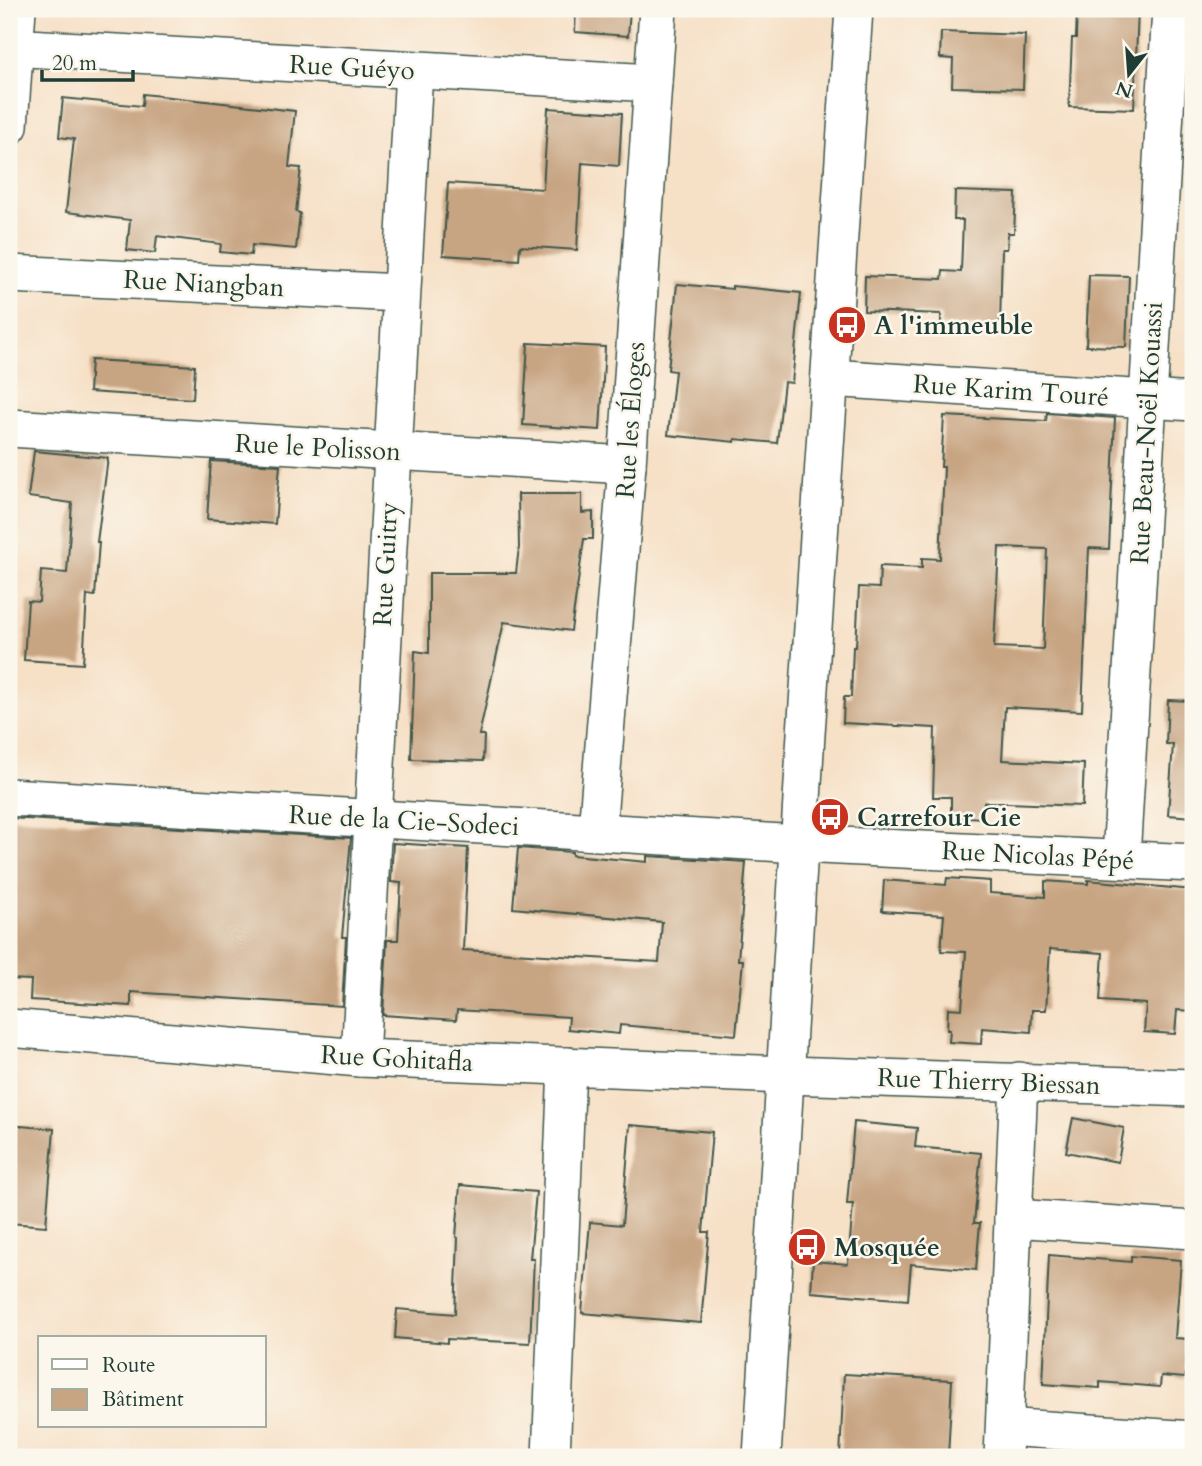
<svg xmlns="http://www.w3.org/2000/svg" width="1202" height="1466" viewBox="0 0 1202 1466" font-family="Cardo,serif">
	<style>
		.building { fill: #c7a482; fill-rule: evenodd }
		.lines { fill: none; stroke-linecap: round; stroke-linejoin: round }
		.minor-casing { stroke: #3f554a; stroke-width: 40 }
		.minor { stroke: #fff; stroke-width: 37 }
		.labels { text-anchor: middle; stroke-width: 5; stroke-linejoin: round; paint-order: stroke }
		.street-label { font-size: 26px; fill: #1f3d34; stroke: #fbf7ec }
		.poi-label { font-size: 26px; font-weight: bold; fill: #1f3d34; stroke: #fbf7ec; text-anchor: start }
	</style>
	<rect width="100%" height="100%" fill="#fbf7ec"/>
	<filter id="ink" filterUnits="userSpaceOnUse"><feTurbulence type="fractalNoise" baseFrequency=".0143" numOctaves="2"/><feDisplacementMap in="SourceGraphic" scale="14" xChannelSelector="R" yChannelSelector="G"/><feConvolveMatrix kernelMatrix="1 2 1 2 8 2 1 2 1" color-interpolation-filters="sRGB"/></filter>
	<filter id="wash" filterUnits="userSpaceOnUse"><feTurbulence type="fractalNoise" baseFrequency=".00686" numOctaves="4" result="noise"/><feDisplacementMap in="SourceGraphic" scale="28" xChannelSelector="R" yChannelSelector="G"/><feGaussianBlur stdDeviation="1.57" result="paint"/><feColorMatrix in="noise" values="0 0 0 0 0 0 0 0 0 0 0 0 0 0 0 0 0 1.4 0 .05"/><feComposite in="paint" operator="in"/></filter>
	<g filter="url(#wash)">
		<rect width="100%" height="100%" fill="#f6e0c6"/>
		<g id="blocks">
			<g class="building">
				<polygon points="576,9 630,9 628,36 575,32"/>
				<polygon points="1077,9 1138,9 1134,109 1069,107 1072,38 1076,38"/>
				<polygon points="941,32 1025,35 1023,89 952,87 953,59 940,58"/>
				<polygon points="143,94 295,111 289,167 301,168 296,212 300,213 296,249 252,245 251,255 220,252 221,244 157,236 155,253 127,250 130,220 66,212 74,139 59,137 63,98 142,106"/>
				<polygon points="548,108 622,113 619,166 582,163 577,250 520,246 519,260 443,255 448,183 543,189"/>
				<polygon points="955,191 1016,193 1014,233 1008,233 1007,249 1002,249 1000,327 941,325 941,314 864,311 865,276 942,279 943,271 961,272 963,220 954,220"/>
				<polygon points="1089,275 1129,276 1126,347 1086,346"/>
				<polygon points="677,284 732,289 732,286 801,293 792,383 784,382 777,443 735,439 735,442 668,435 675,371 668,370"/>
				<polygon points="528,343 605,347 600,430 523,425"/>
				<polygon points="91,360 195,366 193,399 89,392"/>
				<path d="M1047 413 1115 418 1109 549 1089 548 1082 711 1005 707 1002 760 1084 764 1082 806 984 802 983 818 951 816V797H933L935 728 843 723 844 697H851L853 647H856L859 587 879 588 880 566 922 568V558L940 559 944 467H941L944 416 1046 421ZM999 547 1047 549 1043 649 994 647Z"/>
				<polygon points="34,451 108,458 97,542 99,542 95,596 87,595 83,664 24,660 28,601 39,602 41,571 67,573 72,503 28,497"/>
				<polygon points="211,461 280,465 275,524 207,519"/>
				<polygon points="518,494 582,494 582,513 593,512 593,539 584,539 571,631 504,622 479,735 484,735 483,761 411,759 415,651 429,653 429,573 516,573 519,547"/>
				<polygon points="1168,700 1193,701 1193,817 1168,815 1173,744 1166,744"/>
				<polygon points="9,818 351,838 342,937 346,937 342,1006 131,992 131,1006 30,1000 31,980 9,979"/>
				<polygon points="393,843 468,848 463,950 659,962 662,922 513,908 518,848 572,852 572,855 647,862 647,856 746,862 738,960 743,960 736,1035 620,1025 619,1034 568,1029 569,1017 457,1010 456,1020 383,1015 387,940 398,940 401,883 391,882"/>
				<polygon points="947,878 990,881 990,893 1045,897 1045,881 1088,884 1088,880 1193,890 1193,1011 1177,1010 1175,1034 1144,1032 1146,1004 1100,1001 1103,953 1050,949 1046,1010 1032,1010 1031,1032 982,1028 981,1044 949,1042 950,1030 947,1030 948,1008 962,1009 966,952 941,951 944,915 882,911 884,880 946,885"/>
				<polygon points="1073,1118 1124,1128 1118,1162 1066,1152"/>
				<polygon points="854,1122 917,1128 915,1147 981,1153 974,1223 980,1223 976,1270 911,1264 908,1300 811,1292 813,1261 848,1264 853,1204 847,1204"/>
				<polygon points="9,1125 54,1129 46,1226 9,1223"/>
				<polygon points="630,1125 712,1132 703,1232 709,1232 701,1323 582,1313 590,1222 622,1225"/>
				<polygon points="460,1185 536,1192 530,1259 534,1259 530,1343 447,1339 447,1343 395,1338 397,1309 455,1314 458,1238 456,1237"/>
				<polygon points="1049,1255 1131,1262 1131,1256 1181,1260 1175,1338 1188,1339 1185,1378 1161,1376 1160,1387 1100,1382 1100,1388 1043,1384"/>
				<polygon points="844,1374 952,1380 948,1457 840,1457"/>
			</g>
		</g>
	</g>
	<g filter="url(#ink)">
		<use href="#blocks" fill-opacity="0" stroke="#3f554a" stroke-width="2"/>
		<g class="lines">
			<g class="minor-casing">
				<g id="minor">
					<polyline points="9,47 653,83"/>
					<polyline points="9,126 17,9"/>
					<polyline points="9,274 400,293"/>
					<polyline points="830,378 1193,402"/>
					<polyline points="9,428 627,465"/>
					<polyline points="9,797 799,844 1193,863"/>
					<polyline points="597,831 627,465 658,9"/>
					<polyline points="1121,858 1171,9"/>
					<polyline points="9,1028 360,1058 786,1075 1193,1088"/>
					<polyline points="360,1058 414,70"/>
					<polyline points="1013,1218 1193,1230"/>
					<polyline points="1005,1427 1193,1440"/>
					<polyline points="551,1457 567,1066"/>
					<polyline points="762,1457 806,734 854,9"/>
					<polyline points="1003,1457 1019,1081"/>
				</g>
			</g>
			<use href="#minor" class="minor"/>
		</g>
	</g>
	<defs>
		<g id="bus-disc" transform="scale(2.0125)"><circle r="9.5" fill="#c8321e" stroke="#fbf7ec"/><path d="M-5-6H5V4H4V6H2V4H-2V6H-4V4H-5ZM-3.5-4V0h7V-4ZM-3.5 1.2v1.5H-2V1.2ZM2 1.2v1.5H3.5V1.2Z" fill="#fff"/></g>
	</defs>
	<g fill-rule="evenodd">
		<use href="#bus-disc" x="847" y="325"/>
		<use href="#bus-disc" x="830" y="817"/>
		<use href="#bus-disc" x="807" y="1247"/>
	</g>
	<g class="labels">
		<g class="street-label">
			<text transform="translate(352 67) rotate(3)" y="9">Rue Guéyo</text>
			<text transform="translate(204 283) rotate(3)" y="9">Rue Niangban</text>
			<text transform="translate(1011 390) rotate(4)" y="9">Rue Karim Touré</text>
			<text transform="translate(630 420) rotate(-86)" y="9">Rue les Éloges</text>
			<text transform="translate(1146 433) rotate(-87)" y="9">Rue Beau-Noël Kouassi</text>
			<text transform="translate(318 447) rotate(3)" y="9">Rue le Polisson</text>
			<text transform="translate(385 564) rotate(-87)" y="9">Rue Guitry</text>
			<text transform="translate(404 820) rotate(3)" y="9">Rue de la Cie-Sodeci</text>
			<text transform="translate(1038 855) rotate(3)" y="9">Rue Nicolas Pépé</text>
			<text transform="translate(397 1058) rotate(3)" y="9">Rue Gohitafla</text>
			<text transform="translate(989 1081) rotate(2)" y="9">Rue Thierry Biessan</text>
		</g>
		<g class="poi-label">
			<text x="874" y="334">A l'immeuble</text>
			<text x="857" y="826">Carrefour Cie</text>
			<text x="834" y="1256">Mosquée</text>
		</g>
	</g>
	<rect width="1202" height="1466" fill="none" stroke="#fbf7ec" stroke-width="35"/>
	<rect x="38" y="1336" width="228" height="91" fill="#fbf7ec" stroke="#a3ada2" stroke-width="2"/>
	<rect x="52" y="1359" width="35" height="10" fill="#ffffff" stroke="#a3ada2" stroke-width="2"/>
	<text x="102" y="1372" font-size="21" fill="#1f3d34">Route</text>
	<rect x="52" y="1389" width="35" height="21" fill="#c7a482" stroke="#a3ada2" stroke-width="2"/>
	<text x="102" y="1406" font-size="21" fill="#1f3d34">Bâtiment</text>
	<g transform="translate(1129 74) rotate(197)" stroke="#fbf7ec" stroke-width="5" paint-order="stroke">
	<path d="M0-5L12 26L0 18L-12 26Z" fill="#1f3d34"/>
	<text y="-10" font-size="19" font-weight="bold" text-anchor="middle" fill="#1f3d34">N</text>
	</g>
	<path d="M42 70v10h91v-10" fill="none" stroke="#1f3d34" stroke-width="3.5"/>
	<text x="52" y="70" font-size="21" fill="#1f3d34" stroke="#fbf7ec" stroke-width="5" paint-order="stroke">20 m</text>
</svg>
